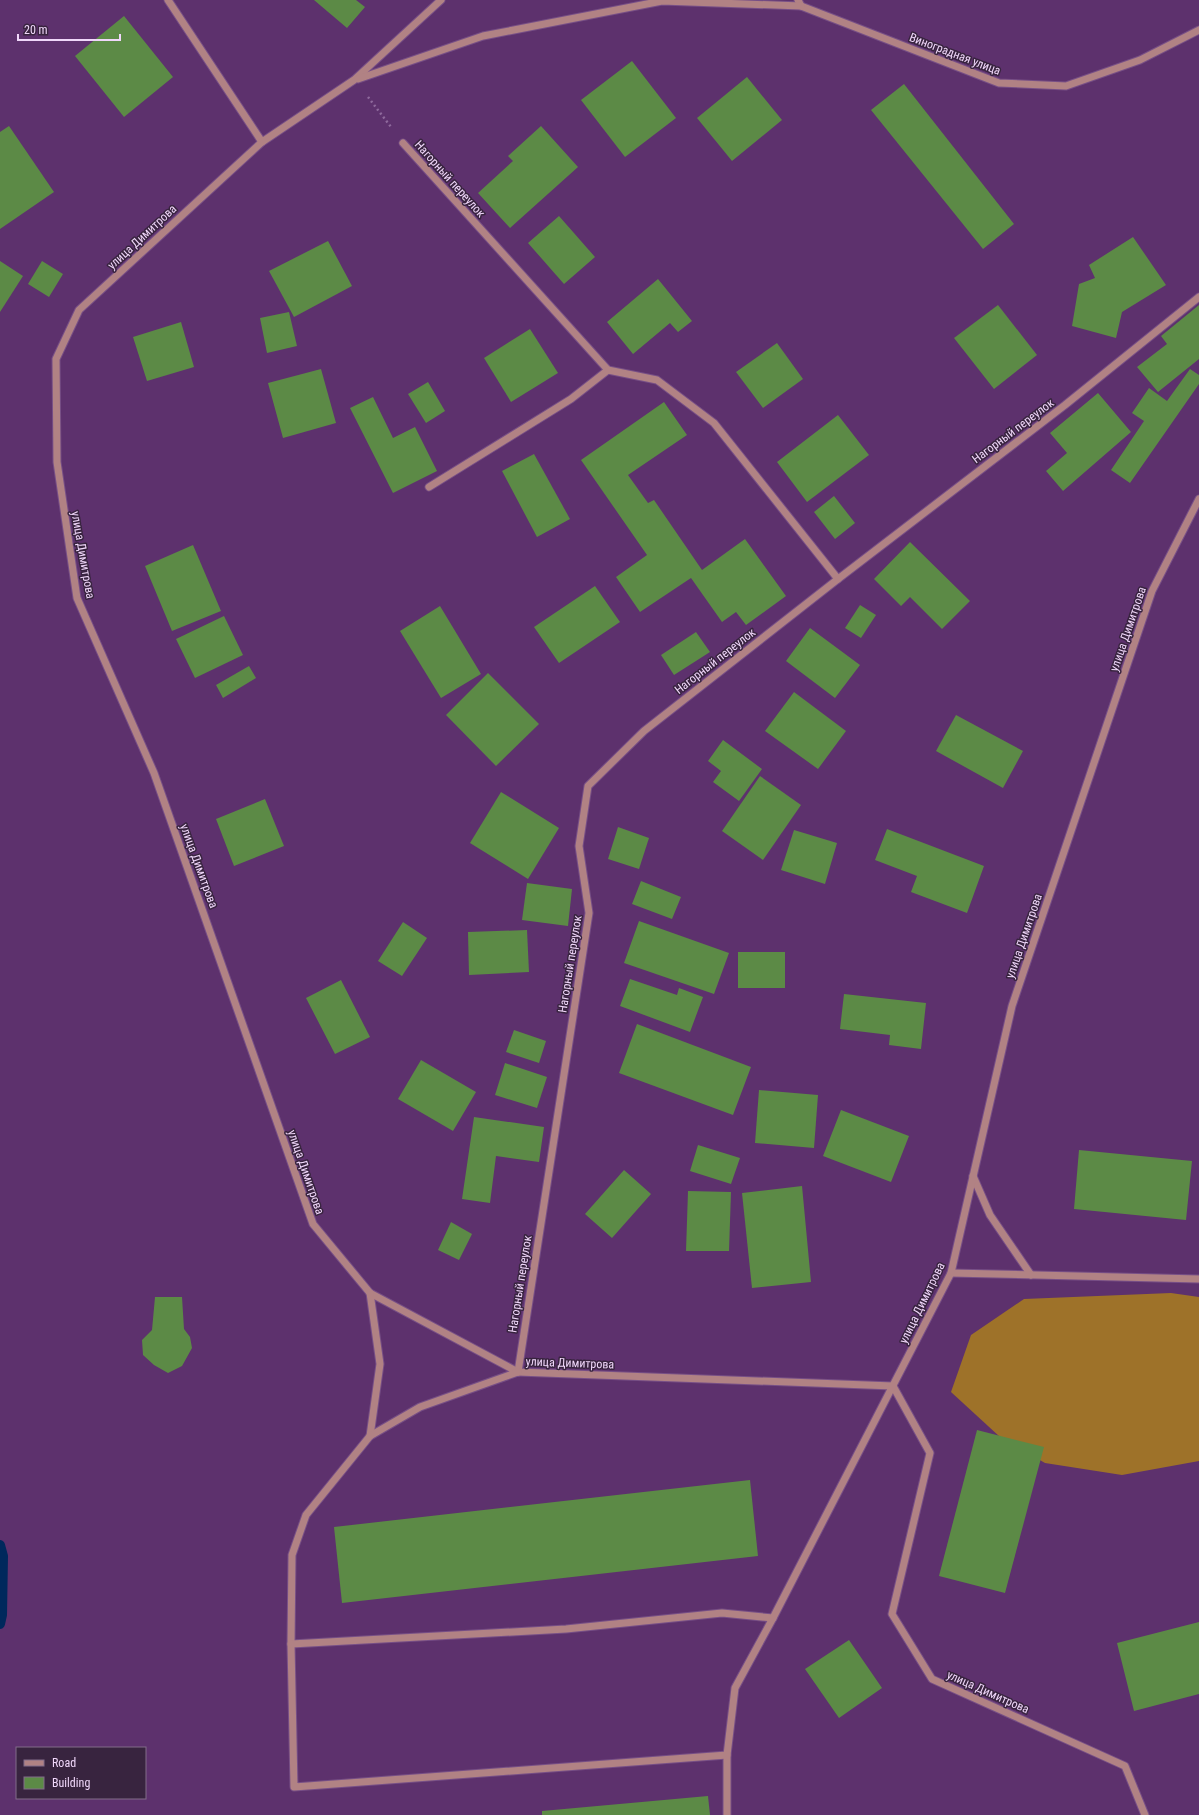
<svg xmlns="http://www.w3.org/2000/svg" width="1199" height="1815" viewBox="0 0 1199 1815" font-family="'Roboto Condensed',sans-serif">
	<style>
		.forest { fill: #9e7229 }
		.lines { fill: none; stroke-linecap: round; stroke-linejoin: round }
		.stream { stroke: #00285c; stroke-width: 10 }
		.building { fill: #5c8a46 }
		.minor-casing { stroke: #774f86; stroke-width: 9 }
		.path { stroke: #8e699c; stroke-width: 2.5; stroke-dasharray: 2 3; stroke-linecap: butt }
		.minor { stroke: #b18284; stroke-width: 7 }
		.labels { text-anchor: middle; stroke-width: 3; stroke-linejoin: round; paint-order: stroke }
		.street-label { font-size: 12px; fill: #f0d7fa; stroke: #38243f }
	</style>
	<rect width="100%" height="100%" fill="#5d316d"/>
	<polygon class="forest" points="1171,1293 1199,1297 1199,1461 1122,1475 1045,1463 1000,1437 951,1392 971,1335 1024,1299"/>
	<g class="lines">
		<polyline class="stream" points="0,1545 3,1556 2,1615 0,1624"/>
	</g>
	<g class="building">
		<polygon points="314,0 356,0 365,7 347,28"/>
		<polygon points="124,16 173,77 124,117 75,56"/>
		<polygon points="632,61 676,118 625,157 581,100"/>
		<polygon points="747,77 782,120 732,161 697,118"/>
		<polygon points="904,84 1014,224 983,249 871,110"/>
		<polygon points="9,126 54,192 0,229 0,132"/>
		<polygon points="541,126 578,167 510,228 478,193 513,161 508,156"/>
		<polygon points="559,216 595,257 564,284 528,243"/>
		<polygon points="1133,237 1166,285 1122,312 1116,338 1072,326 1079,284 1095,278 1089,265"/>
		<polygon points="328,241 352,286 294,317 269,271"/>
		<polygon points="0,261 23,276 0,312"/>
		<polygon points="42,261 63,274 49,297 28,284"/>
		<polygon points="658,279 692,321 678,332 670,323 633,354 607,322"/>
		<polygon points="998,305 1037,355 994,389 954,338"/>
		<polygon points="1199,305 1199,359 1158,392 1137,367 1167,344 1161,336"/>
		<polygon points="289,312 297,346 267,353 260,318"/>
		<polygon points="181,322 194,367 147,381 133,337"/>
		<polygon points="530,329 558,373 511,402 484,358"/>
		<polygon points="777,343 803,379 763,408 736,372"/>
		<polygon points="321,369 336,423 283,438 268,383"/>
		<polygon points="1190,369 1199,375 1199,384 1130,483 1111,470 1144,421 1132,413 1149,388 1167,401"/>
		<polygon points="428,382 445,411 426,423 408,394"/>
		<polygon points="1098,393 1131,432 1063,491 1046,471 1067,453 1050,433"/>
		<polygon points="373,397 393,438 415,427 437,471 393,493 350,408"/>
		<polygon points="664,402 687,435 628,475 648,503 654,500 702,570 745,539 786,596 746,625 736,612 722,622 691,578 640,612 616,577 647,555 581,460"/>
		<polygon points="838,415 869,455 807,502 777,462"/>
		<polygon points="534,454 570,519 537,537 502,471"/>
		<polygon points="834,496 855,523 835,539 814,512"/>
		<polygon points="910,542 970,601 942,629 910,597 901,606 874,579"/>
		<polygon points="193,545 221,611 172,631 145,566"/>
		<polygon points="595,586 620,622 559,663 534,627"/>
		<polygon points="860,605 876,615 861,638 845,628"/>
		<polygon points="440,606 481,674 441,698 400,631"/>
		<polygon points="224,616 243,655 195,678 176,639"/>
		<polygon points="810,628 860,665 835,698 786,661"/>
		<polygon points="696,632 710,652 674,675 661,655"/>
		<polygon points="249,666 256,678 223,698 216,685"/>
		<polygon points="488,673 539,724 496,766 446,715"/>
		<polygon points="794,692 846,731 818,769 765,731"/>
		<polygon points="956,715 1023,751 1003,788 936,751"/>
		<polygon points="723,740 762,769 739,801 713,782 721,771 708,761"/>
		<polygon points="760,776 801,805 763,860 722,831"/>
		<polygon points="501,792 559,828 528,879 470,843"/>
		<polygon points="265,799 284,846 234,866 216,819"/>
		<polygon points="618,827 649,838 639,869 608,859"/>
		<polygon points="887,829 984,866 967,913 911,892 917,876 875,860"/>
		<polygon points="794,830 837,843 825,884 781,870"/>
		<polygon points="641,881 681,897 672,919 632,904"/>
		<polygon points="527,883 572,889 568,926 522,920"/>
		<polygon points="639,921 729,953 714,994 624,963"/>
		<polygon points="403,922 427,938 402,976 378,961"/>
		<polygon points="527,930 529,972 469,975 468,932"/>
		<rect x="738" y="952" width="47" height="36"/>
		<polygon points="630,979 677,995 679,988 703,997 690,1032 620,1006"/>
		<polygon points="341,980 370,1037 335,1054 306,998"/>
		<polygon points="844,994 926,1003 921,1049 889,1045 890,1035 840,1029"/>
		<polygon points="637,1024 751,1067 733,1115 619,1073"/>
		<polygon points="514,1030 546,1041 539,1063 506,1052"/>
		<polygon points="421,1060 476,1092 453,1131 398,1099"/>
		<polygon points="505,1063 547,1077 537,1108 495,1095"/>
		<polygon points="759,1090 818,1095 814,1148 755,1143"/>
		<polygon points="841,1110 909,1136 891,1182 823,1156"/>
		<polygon points="474,1117 544,1127 539,1162 496,1156 490,1203 462,1199"/>
		<polygon points="698,1145 740,1158 731,1184 690,1171"/>
		<polygon points="1079,1150 1192,1161 1186,1220 1074,1209"/>
		<polygon points="624,1170 651,1194 612,1238 585,1214"/>
		<polygon points="802,1186 811,1282 752,1288 742,1193"/>
		<polygon points="688,1191 731,1192 729,1251 686,1251"/>
		<polygon points="451,1222 472,1234 459,1260 438,1250"/>
		<polygon points="155,1297 182,1297 184,1329 190,1337 192,1348 182,1366 168,1373 154,1365 143,1355 142,1340 152,1330"/>
		<polygon points="977,1430 1044,1447 1005,1593 939,1576"/>
		<polygon points="750,1480 758,1556 342,1603 334,1527"/>
		<polygon points="1199,1622 1199,1694 1134,1711 1117,1643"/>
		<polygon points="849,1640 882,1688 839,1718 805,1669"/>
		<polygon points="708,1796 710,1815 542,1815 542,1811"/>
	</g>
	<g class="lines">
		<g class="minor-casing">
			<g id="minor">
				<polyline points="168,0 262,142"/>
				<polyline points="441,0 354,80 262,142 79,310 56,359 57,462 77,598 154,773 313,1224 370,1293 518,1372 893,1386 930,1453 892,1614 932,1679 1125,1766 1145,1815"/>
				<polyline points="798,0 801,6 999,83 1066,86 1140,60 1199,30"/>
				<polyline points="358,79 483,36 662,1 801,6"/>
				<polyline points="403,143 608,370 657,380 714,423 838,579"/>
				<polyline points="429,487 571,399 608,370"/>
				<polyline points="973,1176 990,1215 1031,1275"/>
				<polyline points="951,1273 1199,1279"/>
				<polyline points="370,1293 380,1364 370,1436 306,1515 292,1555 291,1644 294,1787 727,1755"/>
				<polyline points="518,1372 589,913 579,846 588,786 644,731 838,579 1065,405 1199,297"/>
				<polyline points="370,1436 420,1407 518,1372"/>
				<polyline points="291,1644 566,1629 722,1613 773,1618"/>
				<polyline points="727,1815 727,1755 735,1688 773,1618 951,1273 1012,1006 1152,591 1199,499"/>
			</g>
		</g>
		<polyline class="path" points="368,97 391,127"/>
		<use href="#minor" class="minor"/>
	</g>
	<g class="labels">
		<g class="street-label">
			<text transform="translate(955 54) rotate(21)" y="4">Виноградная улица</text>
			<text transform="translate(450 179) rotate(48)" y="4">Нагорный переулок</text>
			<text transform="translate(142 237) rotate(-43)" y="4">улица Димитрова</text>
			<text transform="translate(1013 431) rotate(-37)" y="4">Нагорный переулок</text>
			<text transform="translate(83 555) rotate(80)" y="4">улица Димитрова</text>
			<text transform="translate(1128 629) rotate(-71)" y="4">улица Димитрова</text>
			<text transform="translate(715 661) rotate(-38)" y="4">Нагорный переулок</text>
			<text transform="translate(199 866) rotate(70)" y="4">улица Димитрова</text>
			<text transform="translate(1024 936) rotate(-71)" y="4">улица Димитрова</text>
			<text transform="translate(570 964) rotate(-81)" y="4">Нагорный переулок</text>
			<text transform="translate(306 1172) rotate(71)" y="4">улица Димитрова</text>
			<text transform="translate(520 1284) rotate(-81)" y="4">Нагорный переулок</text>
			<text transform="translate(922 1303) rotate(-64)" y="4">улица Димитрова</text>
			<text transform="translate(570 1363) rotate(2)" y="4">улица Димитрова</text>
			<text transform="translate(988 1692) rotate(24)" y="4">улица Димитрова</text>
		</g>
	</g>
	<rect x="16" y="1747" width="130" height="52" fill="#38243f" stroke="#826c8a"/>
	<rect x="24" y="1760" width="20" height="6" fill="#b18284" stroke="#826c8a"/>
	<text x="52" y="1767" font-size="12" fill="#f0d7fa">Road</text>
	<rect x="24" y="1777" width="20" height="12" fill="#5c8a46" stroke="#826c8a"/>
	<text x="52" y="1787" font-size="12" fill="#f0d7fa">Building</text>
	<path d="M18 34v6h102v-6" fill="none" stroke="#f0d7fa" stroke-width="2"/>
	<text x="24" y="34" font-size="12" fill="#f0d7fa" stroke="#38243f" stroke-width="3" paint-order="stroke">20 m</text>
</svg>
